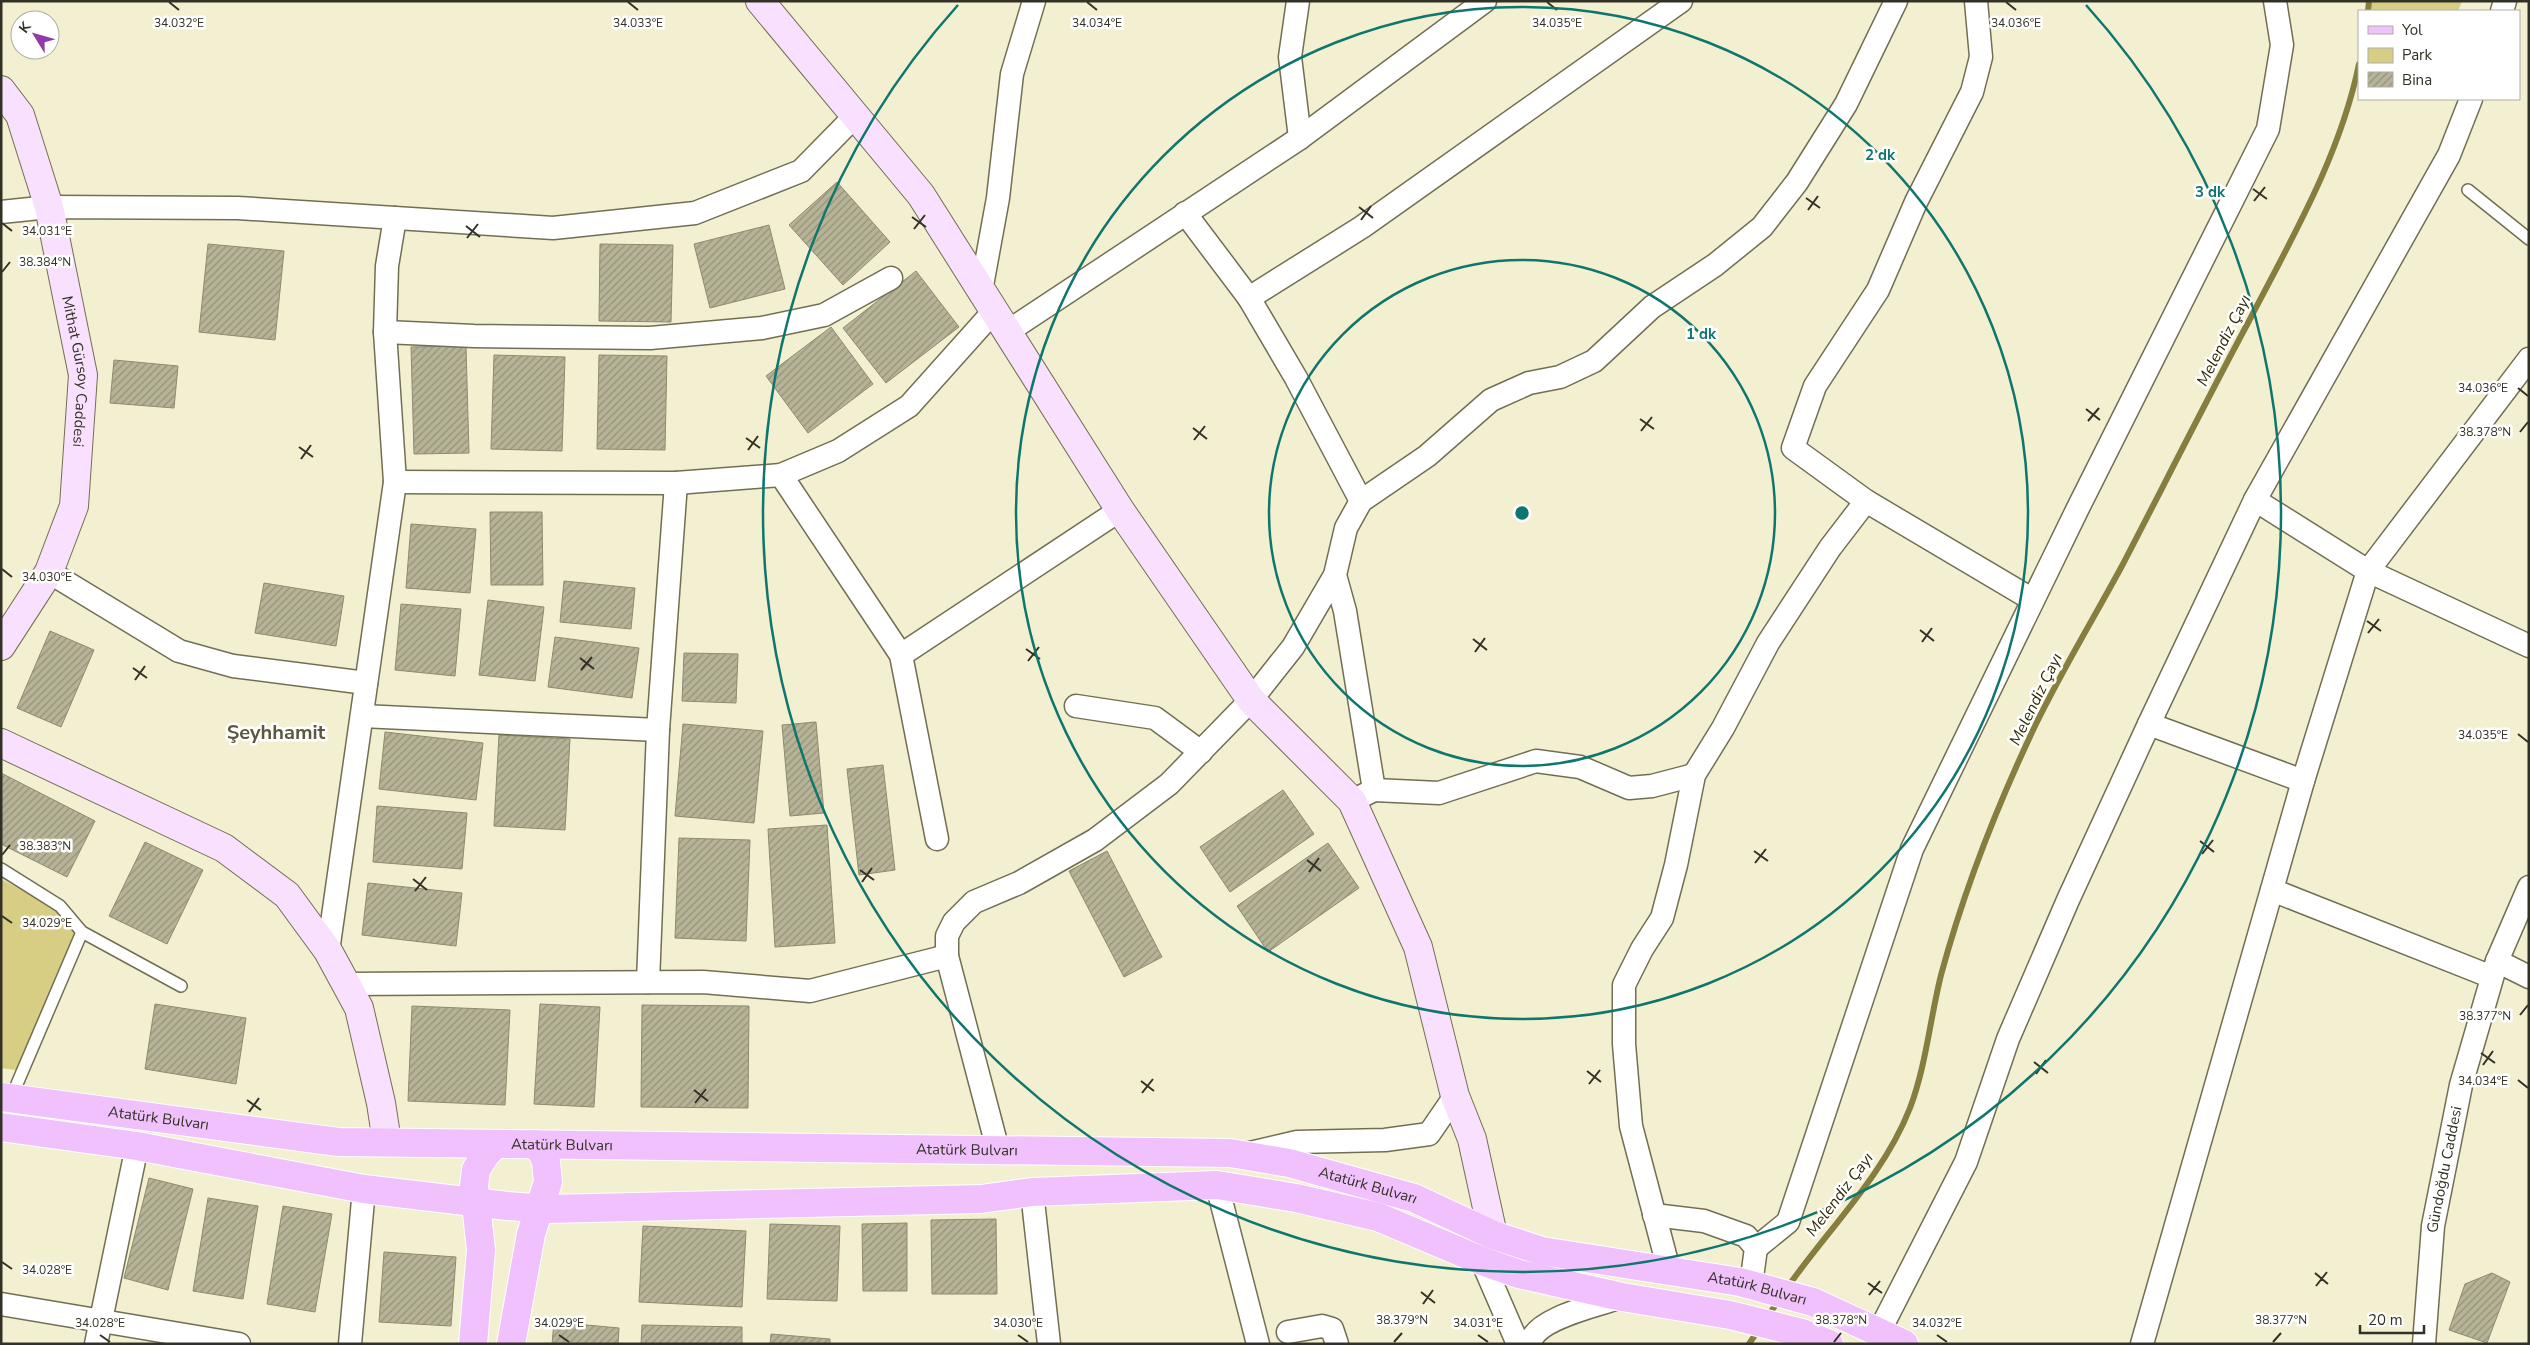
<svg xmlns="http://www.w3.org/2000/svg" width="2530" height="1345" viewBox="0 0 2530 1345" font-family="'Nunito Sans',sans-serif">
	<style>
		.green { fill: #d7ce84 }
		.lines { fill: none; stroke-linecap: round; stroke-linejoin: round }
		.stream { stroke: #867e3e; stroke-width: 6 }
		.building { fill: url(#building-hatch); stroke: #8d8a6f }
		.lane-casing { stroke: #726e54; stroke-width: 14 }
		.street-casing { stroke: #726e54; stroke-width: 25 }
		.secondary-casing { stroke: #726e54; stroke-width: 30 }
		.primary-casing { stroke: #fff; stroke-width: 30 }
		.lane { stroke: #fff; stroke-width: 11 }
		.street { stroke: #fff; stroke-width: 22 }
		.secondary { stroke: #f8e0fe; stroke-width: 28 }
		.primary { stroke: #f1c1fd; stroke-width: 28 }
		.ticks { fill: none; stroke: #323125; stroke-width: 2 }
		.ring { fill: none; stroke: #0f766e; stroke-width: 2.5 }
		.labels { text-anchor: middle; stroke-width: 5; stroke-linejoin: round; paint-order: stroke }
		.street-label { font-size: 15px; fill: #323125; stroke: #fff }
		.water-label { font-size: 16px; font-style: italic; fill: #302b04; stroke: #fff }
		.district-label { font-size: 20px; font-weight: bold; fill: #5c583f; stroke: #fff }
		.ticks-label { font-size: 12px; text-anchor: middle; fill: #323125; stroke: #fff; stroke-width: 5; stroke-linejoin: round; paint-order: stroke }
		.centre { fill: #0f766e; stroke: #fff; stroke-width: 2.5 }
		.ring-label { font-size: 15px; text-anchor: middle; font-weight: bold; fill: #0f766e; stroke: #fff; stroke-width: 5; stroke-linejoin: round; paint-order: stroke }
	</style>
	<defs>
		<pattern id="building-hatch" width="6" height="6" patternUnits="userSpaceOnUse" patternTransform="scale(1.25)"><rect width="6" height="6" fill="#b6b397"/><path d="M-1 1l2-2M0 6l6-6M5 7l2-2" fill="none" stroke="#95927b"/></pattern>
	</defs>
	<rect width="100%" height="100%" fill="#f3f0d2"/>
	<g class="green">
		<polygon points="2366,1 2462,1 2458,11 2373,11"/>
		<polygon points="1,879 80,922 16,1070 1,1068"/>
	</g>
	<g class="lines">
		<g class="stream">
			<polyline points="2368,11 2369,1"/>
			<path d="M1787 1288C1828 1229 1883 1177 1910 1108 1926 1066 1930 1019 1941 975 1964 890 1997 806 2035 726 2062 670 2094 618 2123 564 2165 483 2206 401 2249 321 2292 238 2340 156 2359 64"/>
			<polyline points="1767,1317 1780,1299"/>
			<polyline points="1749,1344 1759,1329"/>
		</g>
	</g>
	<g class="building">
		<polygon points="837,182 890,242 843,285 789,225"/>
		<polygon points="769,225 785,289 710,308 694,244"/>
		<polygon points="208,244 284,251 275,340 199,332"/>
		<polygon points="600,244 673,245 671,322 599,321"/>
		<polygon points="916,271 959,327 886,383 843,328"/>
		<polygon points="831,327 873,384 808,433 766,376"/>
		<polygon points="466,346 469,453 414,454 411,347"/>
		<polygon points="494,355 565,357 562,451 491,449"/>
		<polygon points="599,355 667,356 665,450 597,449"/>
		<polygon points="114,360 178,366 174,408 110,403"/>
		<polygon points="490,512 542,512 543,585 491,585"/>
		<polygon points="411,524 476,529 470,593 406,588"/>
		<polygon points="564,581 635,588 631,629 560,622"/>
		<polygon points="264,583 344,596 336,646 255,633"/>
		<polygon points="488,600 544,607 535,681 479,675"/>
		<polygon points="401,604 461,609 455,676 395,670"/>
		<polygon points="50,631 94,650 61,727 17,708"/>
		<polygon points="555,637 639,648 632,698 548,687"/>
		<polygon points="684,653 738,654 736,703 682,701"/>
		<polygon points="816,722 824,813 790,816 782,725"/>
		<polygon points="683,724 763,731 754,823 675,816"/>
		<polygon points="385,732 483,743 476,800 379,789"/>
		<polygon points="499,735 570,739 565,830 494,826"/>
		<polygon points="883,765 895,870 859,875 847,769"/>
		<polygon points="1,773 95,821 67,877 1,844"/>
		<polygon points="1283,790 1314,834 1230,892 1200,847"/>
		<polygon points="377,806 467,813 462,869 373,862"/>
		<polygon points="827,825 835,943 775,947 768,829"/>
		<polygon points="679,838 750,840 746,941 675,938"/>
		<polygon points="145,842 203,870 167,944 109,916"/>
		<polygon points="1328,843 1359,888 1268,952 1237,906"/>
		<polygon points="1107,851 1162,957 1124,977 1069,871"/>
		<polygon points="368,883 462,893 456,946 362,935"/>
		<polygon points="155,1004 246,1018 236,1084 145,1069"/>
		<polygon points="540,1004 600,1007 594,1107 534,1104"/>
		<polygon points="642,1005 749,1006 748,1108 641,1107"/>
		<polygon points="412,1006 510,1010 505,1105 408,1101"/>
		<polygon points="149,1178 193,1189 168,1290 124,1278"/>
		<polygon points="208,1198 258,1206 243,1299 193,1291"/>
		<polygon points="283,1206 332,1214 315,1312 267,1304"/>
		<polygon points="996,1219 997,1294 932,1294 931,1220"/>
		<polygon points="907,1223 907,1291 863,1291 862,1224"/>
		<polygon points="770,1224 840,1226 837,1301 767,1299"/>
		<polygon points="643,1226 746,1231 742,1307 639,1302"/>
		<polygon points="384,1252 456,1257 451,1326 379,1322"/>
		<polygon points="2492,1273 2510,1282 2487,1343 2449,1330 2465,1284"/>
		<polygon points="554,1322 619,1328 618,1344 552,1344"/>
		<polygon points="642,1325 742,1327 742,1344 641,1344"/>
		<polygon points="771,1334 830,1339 830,1344 770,1344"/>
	</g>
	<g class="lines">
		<g class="lane-casing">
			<g id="lane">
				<polyline points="2468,190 2529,239"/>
				<polyline points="1,869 60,906 82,932 181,986"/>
				<polyline points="11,1098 82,932"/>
			</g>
		</g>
		<g class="street-casing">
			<g id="street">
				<polyline points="1298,1 1290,57 1300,138"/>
				<polyline points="2502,11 2505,1"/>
				<polyline points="1,212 49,207 238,208 553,228 695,213 801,171 855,116"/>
				<polyline points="1185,213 1249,298 1296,378 1361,501"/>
				<polyline points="981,291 998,198 1012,74 1034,1"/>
				<polyline points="1249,298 1362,227 1681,1"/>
				<polyline points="385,332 474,336 650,338 762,328 824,315 891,278"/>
				<polyline points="1007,332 1300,138 1485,1"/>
				<polyline points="781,475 901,655 937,839"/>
				<polyline points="395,482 676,483 781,475 838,451 909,406 994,311"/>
				<polyline points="2255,500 2368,571 2529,646"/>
				<polyline points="1866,501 2033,600"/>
				<polyline points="49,572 179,651 233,666 366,683"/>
				<polyline points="901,655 1120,510"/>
				<polyline points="1076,706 1155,718 1201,752"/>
				<polyline points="362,716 658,730"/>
				<polyline points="2149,724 2303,781"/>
				<polyline points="1374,790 1439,793 1536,761 1580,767 1629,788 1652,786 1694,775"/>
				<polyline points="1352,801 1374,790 1345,611 1335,575 1346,528 1361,501 1427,456 1491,400 1529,383 1560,377 1594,361 1652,307 1715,265 1762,227 1797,182 1846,104 1896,1"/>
				<polyline points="2272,890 2492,977"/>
				<polyline points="328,951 395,482 385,332 387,266 395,218"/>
				<polyline points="2497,961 2529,977"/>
				<polyline points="648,982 658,730 676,483"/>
				<polyline points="346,984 703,982 810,991 947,956"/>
				<polyline points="998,1150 947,956 947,936 954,922 974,902 1019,883 1095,840 1169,784 1251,700 1293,647 1335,575"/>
				<polyline points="1246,1154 1297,1142 1385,1140 1429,1134 1455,1096"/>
				<polyline points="1217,1185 1258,1344"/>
				<polyline points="1032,1192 1049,1344"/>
				<polyline points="1654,1215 1704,1221 1746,1236 1756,1248 1751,1285"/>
				<polyline points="1756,1248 1788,1222 1912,849 2078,508 2268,129 2282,45 2275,1"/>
				<polyline points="1482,1261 1518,1344"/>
				<polyline points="1669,1270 1631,1126 1624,1044 1624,985 1642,949 1662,918 1676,865 1694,775 1723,728 1768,643 1830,548 1866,501 1793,448 1815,386 1878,290 1916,202 1972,92 1981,57 1976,1"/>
				<polyline points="1,1304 239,1344"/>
				<polyline points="1288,1332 1322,1326 1332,1329 1337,1344"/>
				<polyline points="1879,1332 1966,1162 2008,1039 2068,900 2149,724 2255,500 2449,155 2471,99"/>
				<polyline points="96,1344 137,1146"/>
				<polyline points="350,1344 364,1189"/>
				<path d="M1530 1344C1534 1318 1599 1305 1622 1297"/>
				<polyline points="2142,1344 2303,781 2368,571 2529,359"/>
				<path id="s1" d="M2424 1344 2433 1226 2461 1085 2497 961 2529 887"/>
			</g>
		</g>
		<g class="secondary-casing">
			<g id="secondary">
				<polyline points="760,1 921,195 1120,510 1251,700 1352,801 1418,947 1455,1096 1472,1139 1493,1235"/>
				<path id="s2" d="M1 90 20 115 49 207 83 375 74 506 49 572 1 646"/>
				<polyline points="1,743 224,848 287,895 328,951 359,1008 381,1103 387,1142"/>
			</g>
		</g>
		<g class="primary-casing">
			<g id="primary">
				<path id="s3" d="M1 1097 338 1142 1230 1153 1289 1163 1414 1198 1493 1235 1542 1251 1740 1282 1813 1302 1904 1344"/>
				<polyline points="1,1127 137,1146 364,1189 507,1206 548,1209 981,1199 1032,1192 1217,1185 1296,1198 1378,1217 1482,1261 1519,1274 1622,1297 1730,1315 1802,1333 1829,1344"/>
				<polyline points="473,1344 481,1250 474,1186 476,1170 485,1155 496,1144"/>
				<polyline points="511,1344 531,1234 548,1182 546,1162 542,1152 534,1144"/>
			</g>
		</g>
		<use href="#lane" class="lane"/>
		<use href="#street" class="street"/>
		<use href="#secondary" class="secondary"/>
		<use href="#primary" class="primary"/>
	</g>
	<path class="ticks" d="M169 2 179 10M628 2 638 10M1087 2 1097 10M1547 2 1557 10M2006 2 2016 10M2253 189 2267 199M1806 198 1820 208M2254 201 2265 187M1359 207 1373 218M1808 210 1818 196M912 217 926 227M1361 220 1371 206M2 223 12 231M466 226 480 237M914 229 925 215M467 238 478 224M2 272 10 262M2518 388 2528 396M2086 409 2100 420M1640 419 1654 429M2088 421 2099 408M1193 428 1207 439M1641 431 1652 417M2520 432 2528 422M746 438 760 448M1194 440 1205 426M299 447 313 457M748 450 758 436M301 459 311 445M2 569 12 577M2367 621 2381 631M1920 630 1934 641M2368 633 2379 619M1473 639 1487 650M1922 642 1932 628M1026 649 1040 659M1475 652 1485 638M580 658 594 669M1028 661 1039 647M133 668 147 678M581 670 592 657M135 680 145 666M2518 734 2528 742M2200 841 2214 852M1754 851 1768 861M2202 854 2213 840M2 855 10 845M1307 860 1321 871M1755 863 1766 849M860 870 874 880M1309 872 1319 858M413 879 427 890M862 882 872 868M415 891 426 877M2 916 12 923M2520 1015 2528 1005M2481 1053 2495 1063M2034 1062 2048 1073M2483 1065 2493 1051M1587 1071 1601 1082M2036 1074 2046 1060M2518 1080 2528 1088M1141 1081 1154 1091M1589 1084 1600 1070M694 1090 708 1101M1142 1093 1153 1079M247 1100 261 1110M695 1103 706 1089M249 1112 259 1098M2 1262 12 1269M2315 1273 2328 1284M1868 1283 1882 1293M2316 1286 2327 1272M1421 1292 1435 1303M1869 1295 1880 1281M1423 1304 1433 1290M100 1335 110 1342M559 1335 569 1342M1018 1335 1028 1342M1478 1335 1488 1342M1937 1335 1947 1342M1394 1342 1402 1333M1834 1342 1841 1333M2273 1342 2281 1333"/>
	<g class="ring">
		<circle cx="1522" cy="513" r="253"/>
		<circle cx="1522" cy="513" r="506"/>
		<path d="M2086 5A759 759 0 1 1 958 5"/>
	</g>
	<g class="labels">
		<g class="street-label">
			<text dy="5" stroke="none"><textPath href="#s2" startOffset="295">Mithat Gürsoy Caddesi</textPath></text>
			<text dy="5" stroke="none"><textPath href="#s3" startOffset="159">Atatürk Bulvarı</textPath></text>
			<text dy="5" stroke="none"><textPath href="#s3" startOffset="564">Atatürk Bulvarı</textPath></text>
			<text dy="5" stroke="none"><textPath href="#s3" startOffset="969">Atatürk Bulvarı</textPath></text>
			<text dy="5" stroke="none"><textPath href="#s1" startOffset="176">Gündoğdu Caddesi</textPath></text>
			<text dy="5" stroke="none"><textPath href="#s3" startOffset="1374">Atatürk Bulvarı</textPath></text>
			<text dy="5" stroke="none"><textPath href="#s3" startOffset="1779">Atatürk Bulvarı</textPath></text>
		</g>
		<g class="water-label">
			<text transform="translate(2223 340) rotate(-63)" y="6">Melendiz Çayı</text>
			<text transform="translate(2035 699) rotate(-64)" y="6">Melendiz Çayı</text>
			<text transform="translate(1839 1194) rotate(-53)" y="6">Melendiz Çayı</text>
		</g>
		<g class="district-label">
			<text x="276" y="739">Şeyhhamit</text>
		</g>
	</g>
	<g class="ticks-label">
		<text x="179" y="27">34.032°E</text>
		<text x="638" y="27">34.033°E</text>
		<text x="1097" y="27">34.034°E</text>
		<text x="1557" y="27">34.035°E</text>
		<text x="2016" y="27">34.036°E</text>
		<text x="47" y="235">34.031°E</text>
		<text x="45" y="266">38.384°N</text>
		<text x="2483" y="392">34.036°E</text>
		<text x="2485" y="436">38.378°N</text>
		<text x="47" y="581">34.030°E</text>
		<text x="2483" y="739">34.035°E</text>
		<text x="45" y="850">38.383°N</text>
		<text x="47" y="927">34.029°E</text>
		<text x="2485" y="1020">38.377°N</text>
		<text x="2483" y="1085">34.034°E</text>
		<text x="47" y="1274">34.028°E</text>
		<text x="1402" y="1324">38.379°N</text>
		<text x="1841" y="1324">38.378°N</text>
		<text x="2281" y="1324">38.377°N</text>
		<text x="100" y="1327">34.028°E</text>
		<text x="559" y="1327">34.029°E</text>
		<text x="1018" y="1327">34.030°E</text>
		<text x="1478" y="1327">34.031°E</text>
		<text x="1937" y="1327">34.032°E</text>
	</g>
	<circle cx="1522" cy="513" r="8" class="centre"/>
	<g class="ring-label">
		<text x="1880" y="160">2 dk</text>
		<text x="2210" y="197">3 dk</text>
		<text x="1701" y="339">1 dk</text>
	</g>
	<rect width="2530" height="1345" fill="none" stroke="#323125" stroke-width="5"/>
	<rect x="2358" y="10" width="162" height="90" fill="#ffffff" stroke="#adada8"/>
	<rect x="2368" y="26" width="25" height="8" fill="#f1c1fd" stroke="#adada8"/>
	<text x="2402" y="35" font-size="15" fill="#323125">Yol</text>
	<rect x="2368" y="48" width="25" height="15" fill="#d7ce84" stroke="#adada8"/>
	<text x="2402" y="60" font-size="15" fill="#323125">Park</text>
	<rect x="2368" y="72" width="25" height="15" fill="url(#building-hatch)" stroke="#adada8"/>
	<text x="2402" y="85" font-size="15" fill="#323125">Bina</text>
	<g transform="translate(35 35) rotate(307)"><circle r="24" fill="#ffffff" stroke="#adada8"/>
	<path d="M0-4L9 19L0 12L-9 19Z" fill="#923ba8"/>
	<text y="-8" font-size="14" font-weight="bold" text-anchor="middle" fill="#323125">K</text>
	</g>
	<path d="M2360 1325v8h64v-8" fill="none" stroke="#323125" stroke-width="2.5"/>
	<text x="2368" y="1325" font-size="15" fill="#323125" stroke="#ffffff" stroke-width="4" paint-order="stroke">20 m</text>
</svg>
